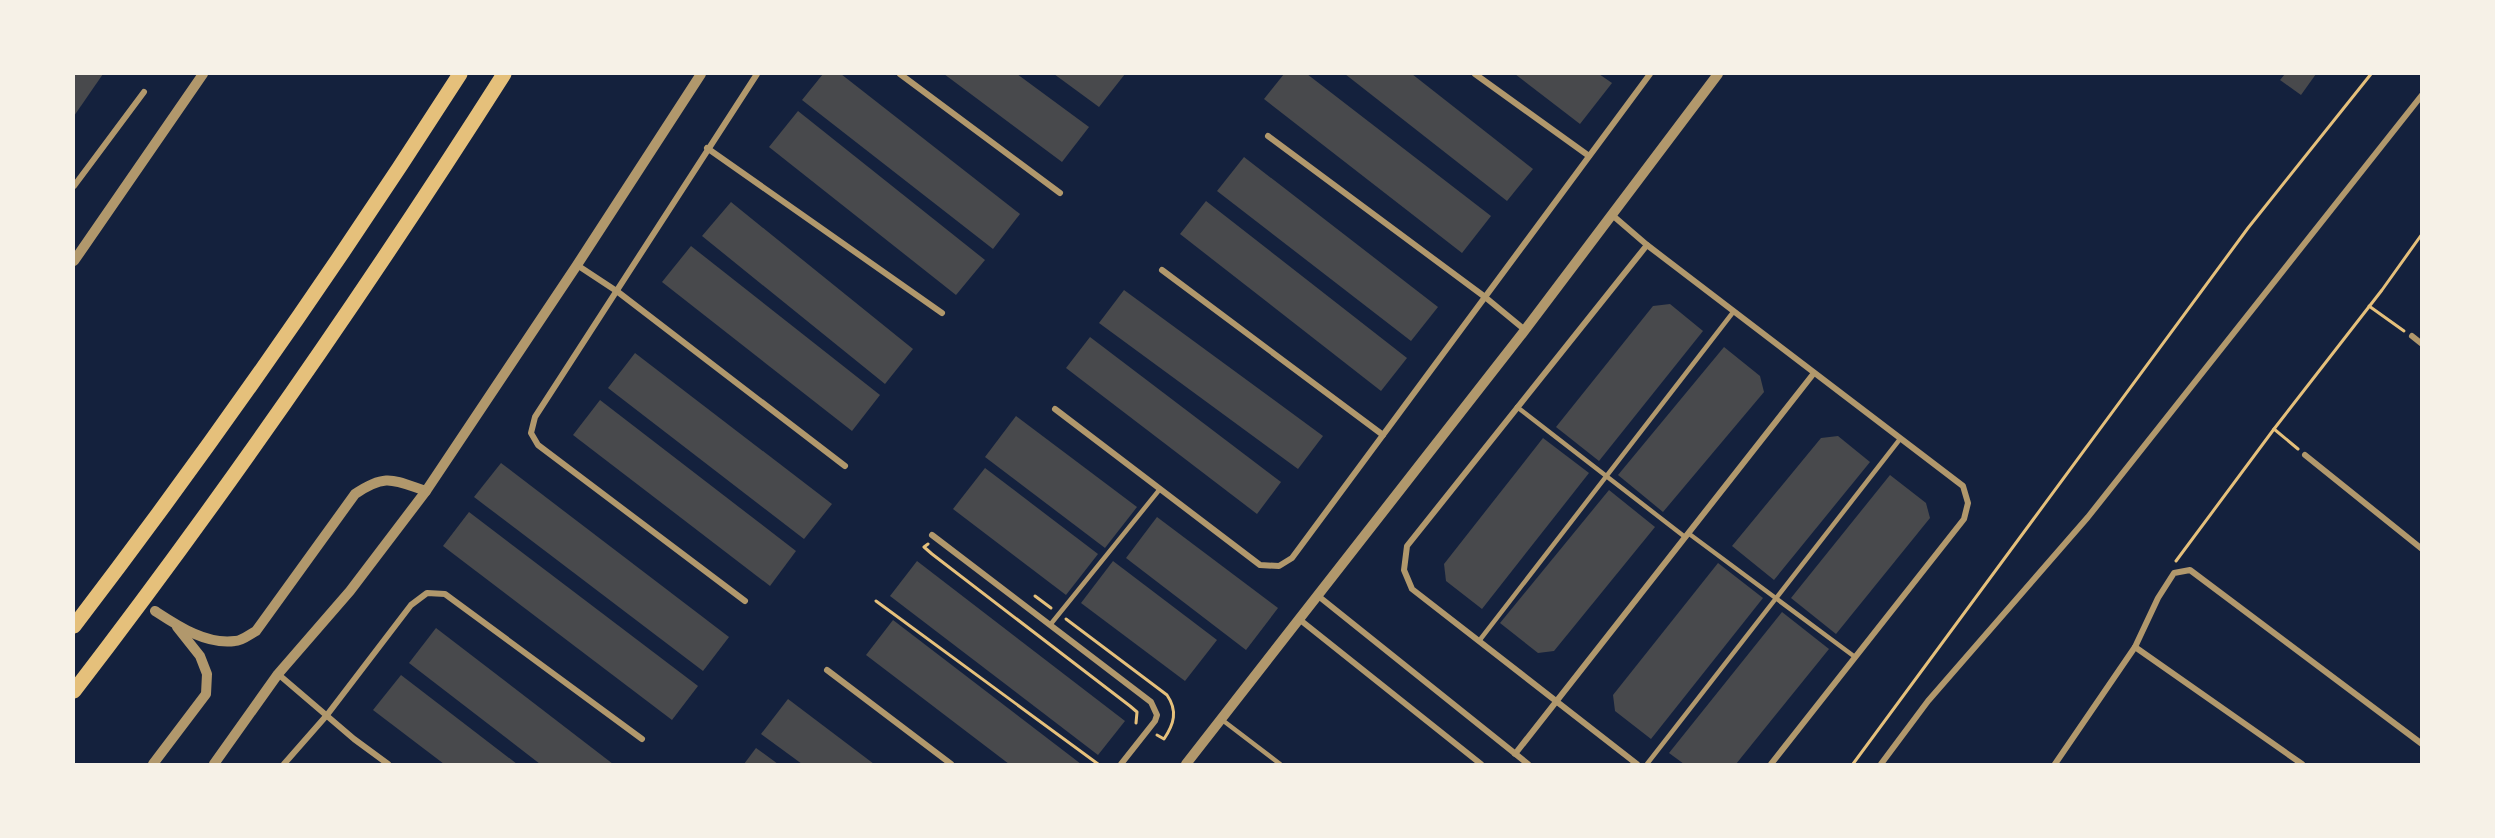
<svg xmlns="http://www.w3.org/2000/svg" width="2495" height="838" viewBox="0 0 2495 838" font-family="'PT Sans Narrow',sans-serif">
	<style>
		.building { fill: #48494c }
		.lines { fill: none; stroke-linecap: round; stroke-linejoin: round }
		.path { stroke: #e5c07b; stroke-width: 3 }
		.service { stroke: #b1986c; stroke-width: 4.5 }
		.minor { stroke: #b1986c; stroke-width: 6 }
		.tertiary { stroke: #b1986c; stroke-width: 10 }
		.motorway { stroke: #e5c07b; stroke-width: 15 }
	</style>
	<rect width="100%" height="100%" fill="#14213d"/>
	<g class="building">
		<polygon points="74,74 103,74 74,116"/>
		<polygon points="823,74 841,74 1020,214 993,249 802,100"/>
		<polygon points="944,74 1017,74 1089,127 1062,162"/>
		<polygon points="1054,74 1125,74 1099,107"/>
		<polygon points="1284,74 1307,74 1491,216 1462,253 1264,99"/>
		<polygon points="1345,74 1412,74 1533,169 1507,201"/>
		<polygon points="1515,74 1599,74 1612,83 1580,124"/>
		<polygon points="2285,74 2316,74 2301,95 2280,80"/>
		<polygon points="798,111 985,260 956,295 769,147"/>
		<polygon points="1244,157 1438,307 1411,341 1217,191"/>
		<polygon points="1206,201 1407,358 1381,391 1180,234"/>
		<polygon points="731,202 913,349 885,384 702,236"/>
		<polygon points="691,246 880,395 852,431 662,282"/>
		<polygon points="1124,290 1323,436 1298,469 1099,323"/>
		<polygon points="1670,304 1703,331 1599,461 1556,427 1653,306"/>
		<polygon points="1090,337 1281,482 1257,514 1066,368"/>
		<polygon points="1724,347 1760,376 1764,392 1663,512 1618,475"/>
		<polygon points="635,353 832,504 804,539 608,388"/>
		<polygon points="600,400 796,551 770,586 573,435"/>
		<polygon points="1016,416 1137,507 1105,548 985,457"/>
		<polygon points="1838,436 1870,462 1774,580 1732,546 1821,438"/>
		<polygon points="1543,438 1589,473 1482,609 1446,581 1444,564"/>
		<polygon points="501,463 729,637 703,671 474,497"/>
		<polygon points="985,468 1098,554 1066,595 953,509"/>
		<polygon points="1890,475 1926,503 1930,518 1836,634 1791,598"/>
		<polygon points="1609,490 1655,527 1554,651 1538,653 1500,623"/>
		<polygon points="469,512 698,686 672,720 443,546"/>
		<polygon points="1157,517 1278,608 1246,650 1126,558"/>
		<polygon points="917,561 1125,721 1098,755 890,596"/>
		<polygon points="1113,561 1217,640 1185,681 1081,603"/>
		<polygon points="1718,563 1763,598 1651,739 1615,711 1613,695"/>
		<polygon points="1782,612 1829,649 1736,764 1684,764 1669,753"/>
		<polygon points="893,620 1081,764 1009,764 866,655"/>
		<polygon points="436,628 613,764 540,764 409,663"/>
		<polygon points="401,675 517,764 444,764 373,710"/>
		<polygon points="788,699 874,764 802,764 761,734"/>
		<polygon points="756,748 778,764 744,764"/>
	</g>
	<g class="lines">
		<g class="path">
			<polyline points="2369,306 2404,331"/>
			<polyline points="2274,429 2298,449"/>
			<polyline points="928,544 924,547 932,554 1130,706 1137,712 1136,723"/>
			<polyline points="2176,561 2274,429 2382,290 2422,234"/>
			<polyline points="1035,596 1051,608"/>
			<polyline points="876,601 1098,764"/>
			<path d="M1066 619 1167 695C1178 711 1174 724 1164 739L1157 735"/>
			<polyline points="1853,764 2248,228 2371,74"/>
		</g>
		<g class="service">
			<polyline points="1517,407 1685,537"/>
			<polyline points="1688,533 1855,657"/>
			<polyline points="1050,625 1160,489"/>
			<polyline points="1479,641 1734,311"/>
			<polyline points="1221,719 1280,764"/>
			<polyline points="1647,764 1900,439"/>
		</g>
		<g class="minor">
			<polyline points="900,74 1060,193"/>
			<polyline points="1475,74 1589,156"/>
			<polyline points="1268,136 1485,297 1525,330"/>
			<polyline points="707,148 942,313"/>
			<polyline points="74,186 144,92"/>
			<polyline points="1611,214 1647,245 1963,486 1968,503 1964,519 1771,764"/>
			<polyline points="577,265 618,292 845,466"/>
			<polyline points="1162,270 1383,435"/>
			<polyline points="2412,336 2422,344"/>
			<polyline points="1055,409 1260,565 1279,566 1292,558 1650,74"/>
			<polyline points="2305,455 2422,549"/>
			<polyline points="932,535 1151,702 1157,715 1155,721 1121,764"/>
			<polyline points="1317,595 1528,764"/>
			<polyline points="745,601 538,445 531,433 535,417 757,74"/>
			<polyline points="1299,619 1481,764"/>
			<polyline points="2135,647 2302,764"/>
			<polyline points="827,670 951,764"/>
			<polyline points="278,674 354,739 388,764"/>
			<polyline points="1515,754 1814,373"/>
			<polyline points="284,764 327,715 411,605 427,593 445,594 642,739"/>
			<polyline points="1637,764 1412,589 1404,570 1407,546 1647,245"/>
			<polyline points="1881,764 1928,701 2088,517 2422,95"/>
			<polyline points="2055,764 2135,647 2158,598 2174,573 2190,570 2422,744"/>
		</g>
		<g class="tertiary">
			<polyline points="74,261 203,74"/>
			<path d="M155 611C178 626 206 645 235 641 242 641 250 634 256 631L355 494C386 473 393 480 426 491"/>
			<polyline points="153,764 206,694 207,674 200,656 177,627"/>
			<polyline points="214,764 278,674 350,591 426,491 577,265 701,74"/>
			<polyline points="1186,764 1525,330 1718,74"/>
		</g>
		<g class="motorway">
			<path d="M74 626C210 448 339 263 460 74"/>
			<path d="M74 691C227 492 369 286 504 74"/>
		</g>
	</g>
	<rect width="2495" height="838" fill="none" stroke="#f6f1e7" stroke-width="150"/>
</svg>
